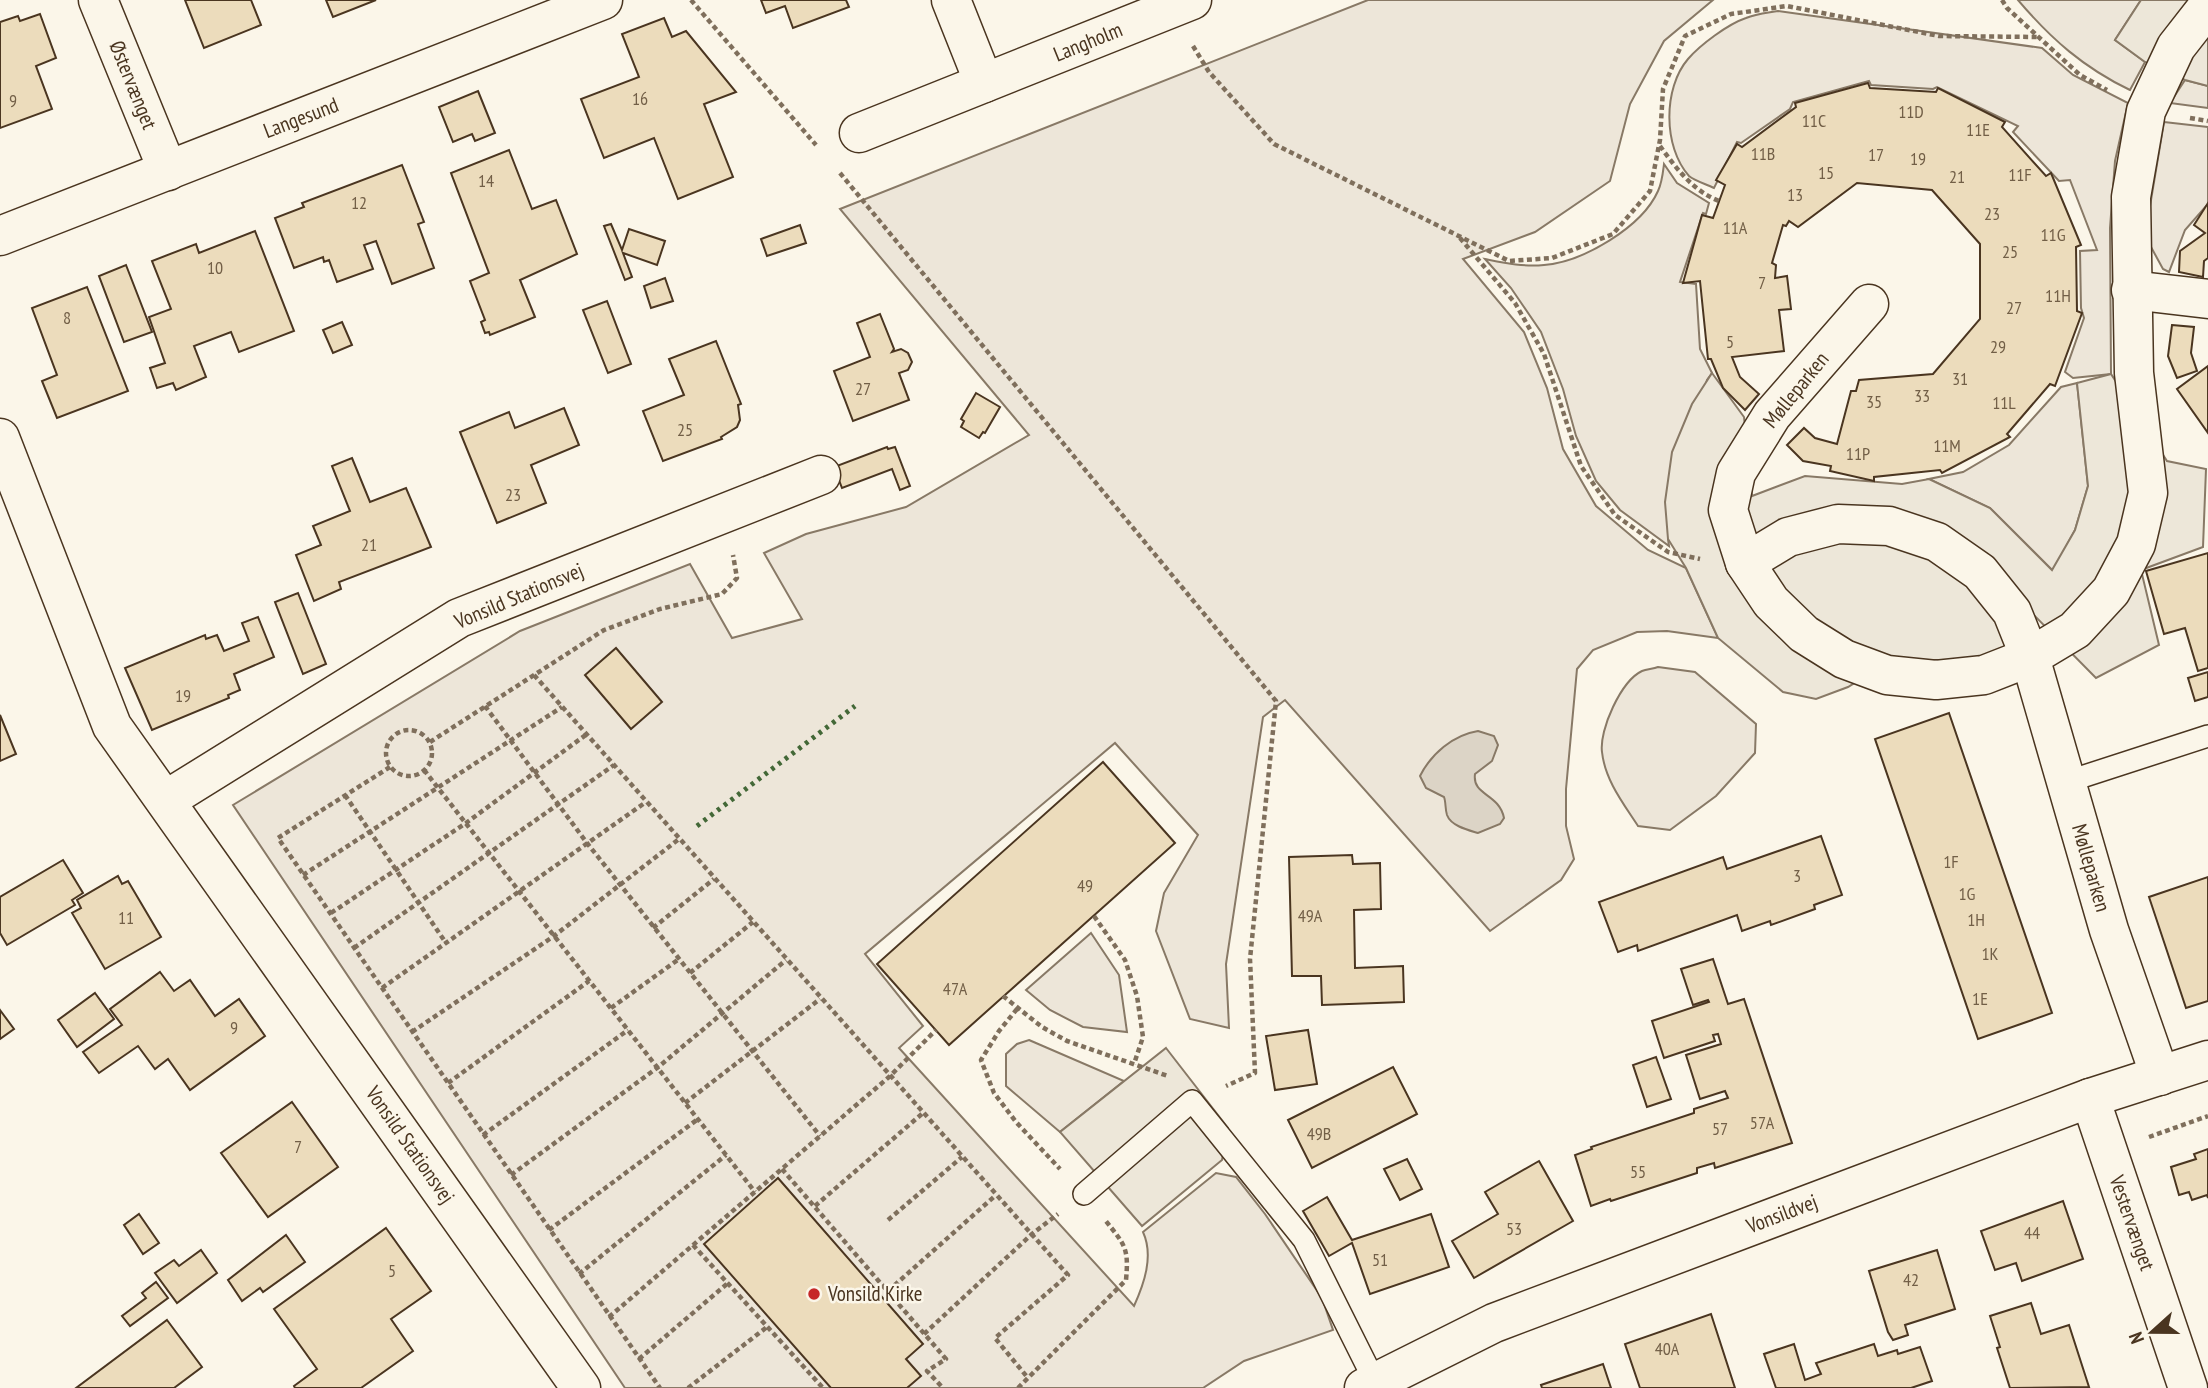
<svg xmlns="http://www.w3.org/2000/svg" width="2208" height="1388" viewBox="0 0 2208 1388" font-family="'PT Sans Narrow',sans-serif">
	<style>
		.green { fill: #ede6d9; stroke: #887966; stroke-width: 2 }
		.parking { fill: #ede7d9; stroke: #887966; stroke-width: 2 }
		.water { fill: #dcd4c6; stroke: #887966; stroke-width: 2 }
		.building { fill: #ecdcbc; stroke: #4a3520; stroke-width: 2 }
		.lines { fill: none; stroke-linecap: round; stroke-linejoin: round }
		.lane-casing { stroke: #4a3520; stroke-width: 24 }
		.street-casing { stroke: #4a3520; stroke-width: 41 }
		.secondary-casing { stroke: #4a3520; stroke-width: 41 }
		.path { stroke: #7f6f5c; stroke-width: 4.5; stroke-dasharray: 5 3.5; stroke-linecap: butt }
		.lane { stroke: #fbf6e9; stroke-width: 21 }
		.street { stroke: #fbf6e9; stroke-width: 38 }
		.secondary { stroke: #fbf6e9; stroke-width: 38 }
		.hedge { stroke: #436837; stroke-width: 5; stroke-dasharray: 3.5 5; stroke-linecap: butt }
		.poi-dot { fill: #c62828; stroke: #fbf6e9; stroke-width: 2.5 }
		.labels { text-anchor: middle; stroke-width: 5; stroke-linejoin: round; paint-order: stroke }
		.number-label { font-size: 18px; fill: #725f47 }
		.street-label { font-size: 21px; fill: #4a3520; stroke: #fbf6e9 }
		.poi-label { font-size: 21px; fill: #4a3520; stroke: #fbf6e9; text-anchor: start }
	</style>
	<rect width="100%" height="100%" fill="#fbf6e9"/>
	<g class="green">
		<path d="M1368 0H1713L1664 41 1630 104 1610 181 1535 232 1463 259 1524 332 1547 388 1563 449 1596 506 1648 550 1686 568 1718 638 1667 631 1637 632 1593 650 1577 669 1566 789V826L1574 859 1561 880 1490 931 1285 700 1263 717 1226 964 1229 1028 1190 1019 1156 931 1164 893 1198 835 1115 743 865 954 923 1026 899 1048 1134 1306C1144 1284 1154 1256 1143 1232L1216 1173 1236 1177 1265 1214 1322 1298 1333 1330 1244 1361 1203 1388H625L233 805 520 631 690 564 732 638 802 619 764 553 806 534 906 507 1029 435 840 209Z"/>
		<path d="M2018 0H2141L2115 40 2145 62 2130 90C2084 68 2051 39 2018 0Z"/>
		<path d="M1778 11 2042 48 2073 75 2128 103 2115 161 2110 228 2111 374 2073 378 2065 372 2084 318 2081 308 2080 251 2097 250 2070 180 2059 181 2013 132 2018 126 1937 87 1933 89 1871 85 1869 81 1793 102 1790 109 1741 143 1737 142 1714 188C1706 184 1695 181 1689 176 1663 147 1663 88 1688 59 1700 45 1728 24 1746 18 1756 14 1767 13 1778 11Z"/>
		<polygon points="2185,80 2208,86 2208,108 2170,103"/>
		<polygon points="2164,122 2208,127 2208,204 2185,230 2169,272 2163,269 2145,236"/>
		<path d="M1664 164 1677 183 1709 203 1706 214 1703 213 1680 282 1696 284 1700 349 1712 373 1707 380 1668 539 1669 546 1620 510 1596 481 1576 436 1563 389 1541 332 1511 288 1485 259C1505 263 1523 267 1544 265 1583 262 1642 227 1658 191 1662 183 1663 172 1664 164Z"/>
		<polygon points="2077,383 2088,486 2075,530 2053,571 1990,508 1929,479 1963,472 2009,445 2061,387"/>
		<path d="M1658 667 1695 672 1756 724 1755 753 1716 796 1670 830 1638 826C1623 803 1605 780 1602 752 1599 730 1621 681 1642 671 1647 669 1653 669 1658 667Z"/>
		<polygon points="1091,933 1119,975 1127,1032 1083,1027 1050,1010 1026,990"/>
		<polygon points="1029,1040 1124,1081 1060,1132 1006,1086 1006,1054 1017,1044"/>
	</g>
	<g class="parking">
		<polygon points="2141,0 2208,0 2208,86 2185,80 2145,62 2115,40"/>
		<polygon points="1712,373 1744,417 1752,496 1805,476 1902,484 1929,479 1990,508 2052,570 2075,530 2088,486 2077,383 2111,374 2167,461 2206,469 2203,547 2141,570 2159,645 2096,678 2027,608 2011,653 1964,661 1893,659 1848,687 1816,699 1783,692 1718,638 1686,568 1668,539 1665,502 1672,452 1692,404"/>
		<polygon points="1166,1048 1228,1128 1222,1160 1142,1226 1060,1132"/>
	</g>
	<path class="water" d="M1478 731 1494 736 1498 745 1492 761 1475 774C1472 796 1499 793 1504 818L1500 824 1478 833C1468 830 1451 826 1447 815 1445 809 1446 802 1444 797L1426 788 1420 776C1431 754 1453 735 1478 731Z"/>
	<g class="building">
		<polygon points="185,0 251,0 261,25 204,48"/>
		<polygon points="326,0 376,0 333,17"/>
		<polygon points="761,0 846,0 849,7 793,28 785,6 766,13"/>
		<polygon points="40,14 56,58 36,66 52,109 0,128 0,22 18,16 20,21"/>
		<polygon points="664,18 672,37 686,31 736,92 704,104 733,177 678,199 654,138 604,158 581,99 639,77 622,34"/>
		<polygon points="1868,83 1870,88 1936,92 1938,88 2005,122 2002,127 2046,176 2051,173 2081,245 2076,247 2077,311 2082,313 2055,386 2050,384 2007,434 2010,437 1942,473 1940,470 1874,477 1874,481 1830,471 1831,466 1803,461 1787,445 1804,428 1815,438 1837,444 1851,391 1856,391 1859,380 1933,374 1980,319 1980,244 1932,190 1857,183 1798,227 1789,221 1786,226 1783,225 1772,263 1776,265 1775,278 1787,276 1791,309 1779,310 1784,351 1732,357 1740,377 1759,394 1745,410 1723,388 1711,359 1708,359 1700,281 1683,283 1702,215 1713,218 1725,185 1716,180 1737,144 1742,147 1796,107 1795,103"/>
		<polygon points="478,91 495,133 475,141 472,134 453,142 439,107"/>
		<polygon points="509,150 532,209 556,200 577,254 520,280 535,317 490,335 489,332 485,333 481,322 485,320 470,281 489,273 451,173"/>
		<polygon points="402,165 424,222 418,224 434,268 392,284 376,241 364,245 373,269 337,282 329,260 324,262 323,257 294,268 275,218 304,207 302,203"/>
		<polygon points="2208,203 2208,258 2204,261 2203,277 2179,272 2180,251 2205,233 2194,225"/>
		<polygon points="611,224 622,250 629,229 665,241 657,265 623,253 632,277 625,280 604,226"/>
		<polygon points="800,225 806,243 767,256 761,239"/>
		<polygon points="255,231 294,331 239,352 231,332 194,346 206,377 176,390 173,383 157,388 150,368 165,363 149,317 171,309 152,261 196,244 199,253"/>
		<polygon points="126,265 152,332 124,342 99,276"/>
		<polygon points="665,278 673,301 651,308 644,286"/>
		<polygon points="87,287 128,391 57,418 42,381 57,375 32,308"/>
		<polygon points="607,301 631,364 608,373 583,310"/>
		<polygon points="880,314 894,349 892,352 901,349 908,353 912,362 908,370 899,373 909,400 853,421 834,371 870,357 857,323"/>
		<polygon points="342,322 352,345 333,353 323,330"/>
		<polygon points="2172,325 2194,327 2191,353 2197,371 2177,378 2168,356"/>
		<polygon points="716,341 741,404 738,405 740,420 737,427 721,437 722,439 663,461 643,411 684,395 669,359"/>
		<polygon points="2208,366 2208,433 2177,389"/>
		<polygon points="976,393 1000,407 985,433 983,432 979,438 961,427 964,421 961,419"/>
		<polygon points="564,408 579,445 531,465 546,503 497,523 460,432 509,412 515,428"/>
		<polygon points="887,447 888,449 895,447 910,486 900,490 892,469 842,488 834,467"/>
		<polygon points="352,458 370,502 406,488 431,547 339,582 341,589 314,601 296,555 321,545 313,526 350,511 332,466"/>
		<polygon points="2208,553 2208,668 2198,671 2185,628 2164,634 2146,571"/>
		<polygon points="298,593 326,664 303,674 275,602"/>
		<polygon points="258,617 274,657 234,674 240,690 228,695 229,698 152,730 125,668 205,635 206,639 217,635 224,651 249,641 242,623"/>
		<polygon points="616,648 662,702 631,729 585,675"/>
		<polygon points="2208,672 2208,697 2195,701 2188,678"/>
		<polygon points="1949,713 2052,1013 1978,1039 1875,739"/>
		<polygon points="0,715 16,754 0,761"/>
		<polygon points="1103,762 1175,843 949,1045 877,964"/>
		<polygon points="1821,836 1842,895 1814,905 1815,909 1771,925 1770,921 1742,931 1737,915 1638,951 1637,945 1618,952 1599,902 1723,857 1727,869"/>
		<polygon points="1352,855 1353,864 1380,863 1381,909 1354,910 1355,968 1403,966 1404,1002 1322,1005 1321,976 1292,976 1289,857"/>
		<polygon points="63,860 83,893 72,900 75,905 7,945 0,933 0,897"/>
		<polygon points="118,876 122,884 128,881 161,937 105,969 72,913 81,908 77,900"/>
		<polygon points="2208,877 2208,1001 2186,1008 2149,897"/>
		<polygon points="1713,959 1728,1004 1744,999 1792,1143 1715,1168 1714,1163 1697,1168 1697,1173 1611,1201 1610,1199 1591,1206 1575,1155 1592,1149 1591,1147 1694,1113 1694,1109 1728,1098 1725,1091 1700,1099 1686,1055 1721,1044 1718,1034 1713,1035 1715,1041 1664,1058 1652,1021 1709,1002 1708,1000 1693,1005 1681,969"/>
		<polygon points="160,972 174,991 190,980 215,1016 239,999 265,1036 190,1090 168,1059 155,1069 138,1046 99,1073 83,1052 122,1025 110,1009"/>
		<polygon points="95,993 114,1019 77,1047 58,1020"/>
		<polygon points="0,1010 14,1029 0,1039"/>
		<polygon points="1308,1030 1317,1084 1275,1090 1266,1036"/>
		<polygon points="1656,1057 1671,1099 1647,1107 1633,1065"/>
		<polygon points="1393,1067 1417,1114 1312,1168 1288,1120"/>
		<polygon points="292,1102 338,1167 268,1217 221,1153"/>
		<polygon points="2208,1149 2208,1198 2207,1195 2192,1200 2189,1192 2179,1195 2171,1167 2196,1159 2194,1154"/>
		<polygon points="1407,1159 1422,1189 1400,1200 1384,1169"/>
		<polygon points="1539,1161 1573,1221 1474,1278 1452,1241 1498,1214 1485,1192"/>
		<polygon points="778,1178 923,1344 906,1359 921,1376 907,1388 831,1388 704,1244"/>
		<polygon points="1327,1197 1352,1240 1431,1214 1449,1267 1370,1294 1352,1243 1329,1256 1303,1211"/>
		<polygon points="2063,1201 2083,1259 2022,1281 2016,1263 1995,1270 1981,1231"/>
		<polygon points="139,1214 159,1243 143,1254 124,1225"/>
		<polygon points="386,1228 431,1291 391,1319 413,1351 361,1388 295,1388 294,1386 317,1369 274,1309"/>
		<polygon points="286,1235 305,1262 263,1292 260,1288 242,1301 228,1280"/>
		<polygon points="201,1250 217,1273 177,1303 155,1273 174,1260 179,1266"/>
		<polygon points="1937,1250 1955,1309 1905,1325 1908,1335 1893,1340 1888,1332 1869,1271"/>
		<polygon points="156,1282 168,1298 130,1326 122,1316 146,1298 142,1293"/>
		<polygon points="2031,1303 2041,1334 2069,1325 2089,1387 2010,1388 1997,1348 2000,1347 1990,1316"/>
		<polygon points="1711,1314 1735,1388 1640,1388 1625,1344"/>
		<polygon points="167,1320 202,1367 174,1388 76,1388"/>
		<polygon points="1794,1344 1805,1380 1821,1374 1816,1363 1874,1344 1878,1356 1897,1350 1898,1354 1920,1347 1932,1381 1911,1388 1776,1388 1764,1354"/>
		<polygon points="1603,1364 1611,1388 1542,1388 1541,1385"/>
	</g>
	<g class="lines">
		<g class="lane-casing">
			<g id="lane">
				<polyline points="2066,782 2208,736"/>
				<polyline points="1084,1194 1192,1101 1304,1240 1375,1382"/>
			</g>
		</g>
		<g class="street-casing">
			<g id="street">
				<polyline points="98,0 168,171"/>
				<polyline points="951,0 984,83"/>
				<polyline points="859,133 1192,0"/>
				<polyline points="0,236 603,0"/>
				<polyline points="2131,290 2208,299"/>
				<polyline points="1869,304 1772,415 1736,473 1728,510 1745,563 1771,602 1804,634 1844,659 1887,675 1936,680 1984,675 2030,657 2075,630 2111,591 2136,544 2148,493 2134,373 2131,197 2146,111 2176,47 2208,6"/>
				<polyline points="0,438 112,726 581,1388"/>
				<polyline points="1745,563 1788,537 1838,524 1889,526 1937,542 1980,572 2012,612 2030,657 2109,930 2160,1076"/>
				<polyline points="166,800 459,618 821,475"/>
				<polyline points="2090,1098 2188,1388"/>
			</g>
		</g>
		<g class="secondary-casing">
			<polyline id="secondary" points="1364,1388 1494,1323 2090,1098 2208,1060"/>
		</g>
		<g class="path">
			<polyline points="691,0 816,145"/>
			<polyline points="2002,0 2007,8 2080,75 2107,90"/>
			<polyline points="1193,46 1209,72 1274,144 1509,261 1552,258 1613,234 1650,191 1660,140 1663,89 1685,36 1731,14 1787,6 1939,36 2038,37"/>
			<polyline points="2190,118 2208,121"/>
			<path d="M1660 146C1676 168 1693 191 1719 201"/>
			<polyline points="840,173 1276,701 1250,959 1255,1073 1226,1086"/>
			<polyline points="1460,238 1515,303 1544,354 1581,466 1615,515 1668,552 1700,559"/>
			<polyline points="534,675 1068,1275 995,1338 1028,1378"/>
			<polyline points="485,706 587,843 820,1136"/>
			<circle cx="409" cy="753" r="23"/>
			<polyline points="430,742 604,630 660,609 722,594 737,578 733,555"/>
			<polyline points="390,767 278,838 660,1388"/>
			<polyline points="424,770 755,1192"/>
			<polyline points="345,795 446,943"/>
			<polyline points="303,875 562,707"/>
			<polyline points="331,913 466,823 587,734"/>
			<polyline points="1094,916 1125,960 1137,996 1143,1037 1134,1064"/>
			<polyline points="653,928 714,879"/>
			<polyline points="354,948 614,765"/>
			<polyline points="690,973 753,922"/>
			<polyline points="382,988 646,802"/>
			<polyline points="1003,996 1042,1027 1067,1041 1168,1076"/>
			<polyline points="611,1008 679,959"/>
			<polyline points="1017,1009 999,1031 981,1060 994,1093 1016,1122 1060,1169"/>
			<polyline points="412,1032 554,936 679,839"/>
			<polyline points="448,1083 589,981"/>
			<polyline points="685,1103 820,999"/>
			<polyline points="483,1135 628,1030"/>
			<polyline points="2149,1137 2208,1116"/>
			<polyline points="782,1169 946,1359 927,1371 943,1388"/>
			<polyline points="511,1175 657,1068 786,960"/>
			<polyline points="815,1206 923,1113"/>
			<polyline points="888,1220 962,1157"/>
			<polyline points="549,1230 698,1119"/>
			<polyline points="693,1245 823,1388"/>
			<polyline points="579,1274 726,1155"/>
			<polyline points="888,1291 996,1195"/>
			<polyline points="609,1317 889,1077 936,1030"/>
			<polyline points="924,1334 1032,1234 1058,1214"/>
			<polyline points="639,1359 728,1283"/>
			<polyline points="688,1388 767,1327"/>
			<path d="M1018 1388 1126 1280C1129 1248 1125 1245 1105 1220"/>
		</g>
		<use href="#lane" class="lane"/>
		<use href="#street" class="street"/>
		<use href="#secondary" class="secondary"/>
		<polyline class="hedge" points="697,826 855,706"/>
	</g>
	<circle class="poi-dot" cx="814" cy="1294" r="7"/>
	<g class="labels">
		<g class="number-label">
			<text x="640" y="105">16</text>
			<text x="13" y="107">9</text>
			<text x="1911" y="118">11D</text>
			<text x="1814" y="127">11C</text>
			<text x="1978" y="136">11E</text>
			<text x="1763" y="160">11B</text>
			<text x="1876" y="161">17</text>
			<text x="1918" y="165">19</text>
			<text x="1826" y="179">15</text>
			<text x="2020" y="181">11F</text>
			<text x="1957" y="183">21</text>
			<text x="486" y="187">14</text>
			<text x="1795" y="201">13</text>
			<text x="359" y="209">12</text>
			<text x="1992" y="220">23</text>
			<text x="1735" y="234">11A</text>
			<text x="2053" y="241">11G</text>
			<text x="2010" y="258">25</text>
			<text x="215" y="274">10</text>
			<text x="1762" y="289">7</text>
			<text x="2058" y="302">11H</text>
			<text x="2014" y="314">27</text>
			<text x="67" y="324">8</text>
			<text x="1730" y="348">5</text>
			<text x="1998" y="353">29</text>
			<text x="1960" y="385">31</text>
			<text x="863" y="395">27</text>
			<text x="1922" y="402">33</text>
			<text x="1874" y="408">35</text>
			<text x="2004" y="409">11L</text>
			<text x="685" y="436">25</text>
			<text x="1947" y="452">11M</text>
			<text x="1858" y="460">11P</text>
			<text x="513" y="501">23</text>
			<text x="369" y="551">21</text>
			<text x="183" y="702">19</text>
			<text x="1951" y="868">1F</text>
			<text x="1797" y="882">3</text>
			<text x="1085" y="892">49</text>
			<text x="1967" y="900">1G</text>
			<text x="1310" y="922">49A</text>
			<text x="126" y="924">11</text>
			<text x="1976" y="926">1H</text>
			<text x="1990" y="960">1K</text>
			<text x="955" y="995">47A</text>
			<text x="1980" y="1005">1E</text>
			<text x="234" y="1034">9</text>
			<text x="1762" y="1129">57A</text>
			<text x="1720" y="1135">57</text>
			<text x="1319" y="1140">49B</text>
			<text x="298" y="1153">7</text>
			<text x="1638" y="1178">55</text>
			<text x="1514" y="1235">53</text>
			<text x="2032" y="1239">44</text>
			<text x="1380" y="1266">51</text>
			<text x="392" y="1277">5</text>
			<text x="1911" y="1286">42</text>
			<text x="1667" y="1355">40A</text>
		</g>
		<g class="street-label">
			<text transform="translate(1088 42) rotate(-22)" y="7">Langholm</text>
			<text transform="translate(133 85) rotate(68)" y="7">Østervænget</text>
			<text transform="translate(301 118) rotate(-21)" y="7">Langesund</text>
			<text transform="translate(1796 390) rotate(-51)" y="7">Mølleparken</text>
			<text transform="translate(519 596) rotate(-23)" y="7">Vonsild Stationsvej</text>
			<text transform="translate(2091 868) rotate(74)" y="7">Mølleparken</text>
			<text transform="translate(410 1145) rotate(55)" y="7">Vonsild Stationsvej</text>
			<text transform="translate(1782 1214) rotate(-21)" y="7">Vonsildvej</text>
			<text transform="translate(2132 1223) rotate(71)" y="7">Vestervænget</text>
		</g>
		<g class="poi-label">
			<text x="828" y="1301">Vonsild Kirke</text>
		</g>
	</g>
	<g transform="translate(2152 1332) rotate(249)" stroke="#fbf6e9" stroke-width="5" paint-order="stroke">
	<path d="M0-5L12 26L0 18L-12 26Z" fill="#4a3520"/>
	<text y="-10" font-size="19" font-weight="bold" text-anchor="middle" fill="#4a3520">N</text>
	</g>
</svg>
